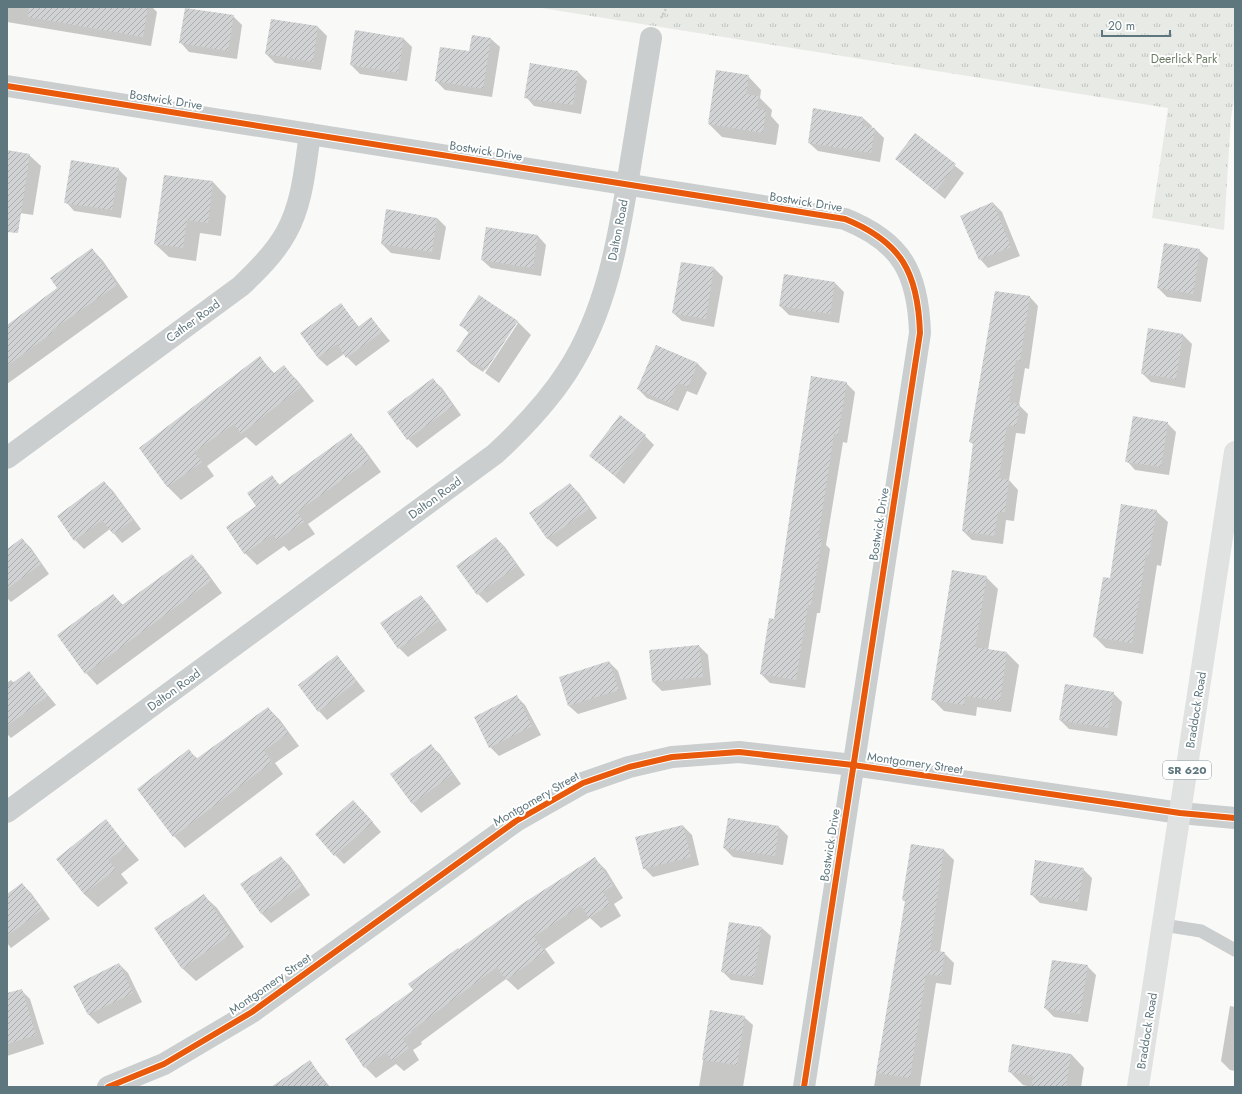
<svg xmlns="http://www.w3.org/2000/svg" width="1242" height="1094" viewBox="0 0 1242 1094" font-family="Jost,sans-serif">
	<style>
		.park { fill: url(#park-tufts) }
		.shadow { fill: #0003 }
		.building { fill: url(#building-hatch) }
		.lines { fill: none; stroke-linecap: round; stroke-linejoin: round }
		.path { stroke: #c9cbcc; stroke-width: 2.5; stroke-dasharray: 2 2; stroke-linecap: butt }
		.lane { stroke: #cbcece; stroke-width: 13 }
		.street { stroke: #cbcece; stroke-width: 22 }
		.primary { stroke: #e0e1e1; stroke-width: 22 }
		.cycleway-casing { stroke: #fff; stroke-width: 8 }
		.cycleway { stroke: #e8590c; stroke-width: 6 }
		.labels { text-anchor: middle; stroke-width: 4; stroke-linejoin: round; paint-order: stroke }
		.shield { fill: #fff; stroke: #8e9fa5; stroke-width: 1 }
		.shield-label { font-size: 11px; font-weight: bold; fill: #5e767e }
		.park-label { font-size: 12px; fill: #6b7b63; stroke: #fff }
		.street-label { font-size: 12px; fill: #5e767e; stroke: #fff }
	</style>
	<defs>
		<pattern id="park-tufts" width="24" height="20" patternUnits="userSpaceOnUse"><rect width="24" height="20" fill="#e8ebe5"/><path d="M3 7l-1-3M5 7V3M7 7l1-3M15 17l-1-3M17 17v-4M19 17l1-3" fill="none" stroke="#bfc3bf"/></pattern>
		<pattern id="building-hatch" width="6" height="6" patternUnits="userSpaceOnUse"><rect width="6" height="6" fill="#d0d2d3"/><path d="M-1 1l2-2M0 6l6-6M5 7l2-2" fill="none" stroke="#acafb0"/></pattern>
	</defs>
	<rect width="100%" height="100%" fill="#f9f9f8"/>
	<polygon class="park" points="535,7 1235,7 1235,92 1231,118 1224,230 1152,218 1168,108"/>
	<g class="shadow">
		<polygon points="7,7 152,7 157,12 151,46 7,22"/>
		<polygon points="233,16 242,25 237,59 189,52 181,43"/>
		<polygon points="318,27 327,36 321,70 275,63 266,54"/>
		<polygon points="473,36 491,39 500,47 492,97 445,90 436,81 470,52"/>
		<polygon points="403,38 412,47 407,81 360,74 351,65"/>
		<polygon points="578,72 587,81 581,114 534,106 526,97"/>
		<polygon points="748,76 761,90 760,98 772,110 771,116 779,125 776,145 722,137 709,124"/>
		<polygon points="863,118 872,126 871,129 875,129 884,138 880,162 818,151 809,143"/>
		<polygon points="915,134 964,173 945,199 896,159"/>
		<polygon points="7,151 29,155 41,166 33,215 7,211"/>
		<polygon points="118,169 127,178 121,218 74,211 66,202"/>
		<polygon points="213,182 226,196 221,236 200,233 196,261 169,257 155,244"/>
		<polygon points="993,203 1002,212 1020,256 988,268 980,259"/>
		<polygon points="437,218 446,227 440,260 391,253 382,244"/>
		<polygon points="538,236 546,245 541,276 491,268 482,260"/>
		<polygon points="92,249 103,261 128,297 7,384 7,326 59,288"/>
		<polygon points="1199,250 1208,258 1201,302 1167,297 1158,288"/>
		<polygon points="682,263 714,268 723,277 714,327 682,321 673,313"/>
		<polygon points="835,283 844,292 839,323 789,315 780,306"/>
		<polygon points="479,296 518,322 531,335 499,383 485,373 518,323 516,323 483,372 471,364 457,351 469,333 461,325"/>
		<polygon points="1030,297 1038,306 1029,369 1025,368 1019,405 1028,414 1025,434 1016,433 1009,480 1018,490 1014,521 1006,520 1003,544 972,540 963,531 974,445 970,442"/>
		<polygon points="341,304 359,327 371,318 390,341 356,366 344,354 327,366 318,358"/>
		<polygon points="1183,335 1192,344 1185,388 1151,382 1142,373"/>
		<polygon points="657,346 698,364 707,373 697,395 687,391 678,411 647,398 638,389"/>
		<polygon points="260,358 275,374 284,367 297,380 314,401 256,446 246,437 207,466 214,476 181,500 168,487 140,448"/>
		<polygon points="433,380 442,388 461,415 417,448 408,439"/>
		<polygon points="846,383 855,392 847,443 843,442 826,545 830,549 820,613 817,613 805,688 770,683 761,674 775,620"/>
		<polygon points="1167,423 1176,432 1169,475 1135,470 1127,461"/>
		<polygon points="350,434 362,446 381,472 308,524 315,534 289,551 284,546 257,565 245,553 227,527 257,506 272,477 280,485"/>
		<polygon points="645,436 654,445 624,484 590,455"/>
		<polygon points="104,482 113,491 141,529 122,543 110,529 84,549 75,540"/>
		<polygon points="570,484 579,493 597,518 557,547 548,539 530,513"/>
		<polygon points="1156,511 1168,522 1161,566 1157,565 1143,654 1106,648 1094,636 1111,579"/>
		<polygon points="496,538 505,547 525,575 487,603 478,594"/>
		<polygon points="22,539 31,548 49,574 11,602 7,598 7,550"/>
		<polygon points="192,555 203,567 222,593 97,685 86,673 113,595 123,605"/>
		<polygon points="986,577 998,589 988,650 1007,653 1019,665 1011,712 977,707 976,716 944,711 932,699"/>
		<polygon points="421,596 429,605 447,630 408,657 399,648"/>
		<polygon points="699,646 708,655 711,685 662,691 653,682"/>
		<polygon points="337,656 365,691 327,720 319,711"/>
		<polygon points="609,662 618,671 627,699 578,714 569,706"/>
		<polygon points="29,672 56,705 11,738 7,734 7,683 11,680 14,683"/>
		<polygon points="1113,693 1122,702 1117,736 1069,729 1060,720"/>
		<polygon points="516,696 525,705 541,735 499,756 490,747"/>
		<polygon points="268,708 280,720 299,746 275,763 283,774 185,848 174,836 138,789 189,751 198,759"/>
		<polygon points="431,746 440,754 461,784 421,813 413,804 391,775"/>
		<polygon points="362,810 381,832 344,864 335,855"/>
		<polygon points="106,821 139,860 121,874 128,883 98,907 84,894 57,859"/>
		<polygon points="683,826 692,835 699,865 653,877 644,868"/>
		<polygon points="779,827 788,836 783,865 733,857 724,848"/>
		<polygon points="944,850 954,860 940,953 944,953 954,963 951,985 936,983 920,1087 874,1087 906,902 903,900"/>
		<polygon points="281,857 290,866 310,895 271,923 262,914 242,884"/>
		<polygon points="595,859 606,870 623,898 614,904 621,916 601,928 590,918 545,949 555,963 518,990 506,979 421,1042 422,1044 413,1050 419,1060 404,1071 396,1064 376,1078 365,1067 415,991 459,951"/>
		<polygon points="1083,869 1092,878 1087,911 1040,903 1031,894"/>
		<polygon points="22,884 31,893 50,919 11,948 7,943 7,895"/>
		<polygon points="203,895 217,908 244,947 196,981 182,968"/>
		<polygon points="762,928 771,936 763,985 731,980 722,971"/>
		<polygon points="119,964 128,973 142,1002 98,1024 89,1015 74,987"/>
		<polygon points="1087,966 1096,975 1088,1022 1054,1017 1045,1008"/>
		<polygon points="21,990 30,999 44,1044 7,1056 7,995"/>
		<polygon points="1230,1006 1235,1007 1235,1071 1230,1070 1221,1061"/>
		<polygon points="711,1011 744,1017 753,1025 743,1087 699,1087"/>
		<polygon points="1071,1054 1084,1068 1081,1087 1032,1087 1023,1085 1009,1071"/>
		<polygon points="309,1061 330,1087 273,1087"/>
	</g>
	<g class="building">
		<polygon points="29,7 148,7 143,37 28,17"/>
		<polygon points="185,8 234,15 228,51 179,43"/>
		<polygon points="271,19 318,26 313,62 265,54"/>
		<polygon points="355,30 404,38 398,73 350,65"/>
		<polygon points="472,35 491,38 483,89 435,81 440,47 469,51"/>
		<polygon points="530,63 578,71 573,105 524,98"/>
		<polygon points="716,70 749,75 746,94 759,96 757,109 766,110 763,133 708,124"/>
		<polygon points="813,108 863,117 862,126 875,128 871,153 808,143"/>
		<polygon points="915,133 956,164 936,191 895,159"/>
		<polygon points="7,150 30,154 18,233 7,232"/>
		<polygon points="71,160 119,168 112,210 64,203"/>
		<polygon points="164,175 213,181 208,223 187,220 183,248 154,244"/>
		<polygon points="993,202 1011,247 979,260 960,216"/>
		<polygon points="386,209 437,218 432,252 381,244"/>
		<polygon points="486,227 538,235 533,268 481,260"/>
		<polygon points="1164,243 1200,249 1193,294 1157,288"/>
		<polygon points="92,248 117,285 51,331 52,333 7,366 7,325 57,288 50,278"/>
		<polygon points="681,262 714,267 706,319 672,313"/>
		<polygon points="784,274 835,282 830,314 779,306"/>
		<polygon points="995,291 1030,296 1020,361 1016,360 1009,402 1020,404 1016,426 1007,425 999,478 1009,480 1005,512 998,512 994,536 962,531 973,443 969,442"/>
		<polygon points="479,295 518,321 486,370 456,351 469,332 459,325"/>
		<polygon points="341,303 358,327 371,317 382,332 346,358 337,344 318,358 300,333"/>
		<polygon points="1148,328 1183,334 1176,379 1141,374"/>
		<polygon points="656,345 698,363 688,387 678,383 669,403 637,389"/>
		<polygon points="260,356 273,374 284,365 301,387 241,434 234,424 194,452 202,462 167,487 139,448"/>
		<polygon points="811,376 847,382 838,435 834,434 818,539 822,539 811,605 808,605 796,680 760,674 769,618 774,619"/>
		<polygon points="433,378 453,406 407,440 387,412"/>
		<polygon points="620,415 646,435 615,476 589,456"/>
		<polygon points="1133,416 1168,422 1161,467 1125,462"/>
		<polygon points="351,433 370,460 297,512 304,522 277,540 273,534 244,554 226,527 256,506 247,493 272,475 279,485"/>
		<polygon points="104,481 133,520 113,534 102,520 74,541 57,516"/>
		<polygon points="570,483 589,509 547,539 529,513"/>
		<polygon points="1121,504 1157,510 1149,555 1146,555 1132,643 1093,637 1103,577 1110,578"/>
		<polygon points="496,537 517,566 477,595 456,566"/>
		<polygon points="22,538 41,564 7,589 7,549"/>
		<polygon points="192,554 211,581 85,674 57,635 113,594 122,605"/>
		<polygon points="952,570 987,576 975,647 1007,652 1000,701 965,696 964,705 931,700"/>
		<polygon points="421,595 439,621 398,649 380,623"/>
		<polygon points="699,645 703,677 652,682 649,650"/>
		<polygon points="337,655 357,681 318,712 298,685"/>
		<polygon points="609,661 619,690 568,706 559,677"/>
		<polygon points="29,671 48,696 7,726 7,687"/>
		<polygon points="1065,684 1114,692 1108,728 1059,720"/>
		<polygon points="517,695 532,726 489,748 474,717"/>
		<polygon points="268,707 288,733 264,751 272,762 173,837 137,789 189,749 196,759"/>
		<polygon points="431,744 453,774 412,804 390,774"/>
		<polygon points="353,800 373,822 334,856 315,834"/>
		<polygon points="728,818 779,826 775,856 723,848"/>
		<polygon points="106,819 127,846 108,860 116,869 84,894 56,859"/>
		<polygon points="683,825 691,857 643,869 635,837"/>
		<polygon points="911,844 944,849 930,950 945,952 941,976 926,974 910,1078 876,1073 905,901 902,900"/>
		<polygon points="281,856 302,886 261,914 240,884"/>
		<polygon points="595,857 613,886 603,892 610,904 589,918 581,905 550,926 534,937 545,952 506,980 497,967 411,1031 412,1032 403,1039 409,1048 392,1061 386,1052 364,1068 345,1039 413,990 408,984 458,948 459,949 522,904"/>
		<polygon points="1035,860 1084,868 1078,902 1030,895"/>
		<polygon points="22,883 42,910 7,936 7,894"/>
		<polygon points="204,894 231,934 182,969 154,928"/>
		<polygon points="729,922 762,927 754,977 721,972"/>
		<polygon points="1052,960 1088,965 1080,1014 1044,1008"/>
		<polygon points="119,963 133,993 88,1015 73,986"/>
		<polygon points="22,989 36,1035 7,1044 7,993"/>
		<polygon points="710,1010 745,1016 737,1065 702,1060"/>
		<polygon points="1012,1044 1071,1054 1066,1087 1031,1087 1033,1076 1008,1072"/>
		<polygon points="310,1060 328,1087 271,1087"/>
	</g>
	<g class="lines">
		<polyline class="path" points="661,18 667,7"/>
		<polyline class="lane" points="1163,925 1201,931 1235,950"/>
		<g class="street">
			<path d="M7 86 845 219C902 242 918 273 920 333L804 1087"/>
			<path d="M7 458 241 286C258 270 275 253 286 233 303 203 305 166 310 134"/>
			<path d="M7 812 495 454C522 429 547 403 567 372 606 312 618 242 629 173 636 128 644 83 651 38"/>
			<polyline points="108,1087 164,1064 252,1012 516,821 583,783 629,767 672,757 739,752 853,765 1180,813 1235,818"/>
		</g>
		<polyline class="primary" points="1138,1087 1235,452"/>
		<g class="cycleway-casing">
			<g id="cycleway">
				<path d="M7 86 845 219C902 242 918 273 920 333L804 1087"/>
				<polyline points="108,1087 164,1064 252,1012 516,821 583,783 629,767 672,757 739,752 853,765 1180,813 1235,818"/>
			</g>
		</g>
		<use href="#cycleway" class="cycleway"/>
	</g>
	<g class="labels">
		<rect class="shield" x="1163" y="761" width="48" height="18" rx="3"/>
		<g class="shield-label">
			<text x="1187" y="774">SR 620</text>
		</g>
		<g class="park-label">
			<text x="1184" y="63">Deerlick Park</text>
		</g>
		<g class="street-label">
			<text transform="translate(166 100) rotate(9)" y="4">Bostwick Drive</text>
			<text transform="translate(486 151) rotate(9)" y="4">Bostwick Drive</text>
			<text transform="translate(806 202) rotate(9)" y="4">Bostwick Drive</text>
			<text transform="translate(618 230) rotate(-79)" y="4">Dalton Road</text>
			<text transform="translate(193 321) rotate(-36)" y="4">Cather Road</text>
			<text transform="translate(435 498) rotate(-36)" y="4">Dalton Road</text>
			<text transform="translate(879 524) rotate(-81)" y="4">Bostwick Drive</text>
			<text transform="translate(174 690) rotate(-36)" y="4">Dalton Road</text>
			<text transform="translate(1196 710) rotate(-81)" y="4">Braddock Road</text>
			<text transform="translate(915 763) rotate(8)" y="4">Montgomery Street</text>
			<text transform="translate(536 799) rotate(-30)" y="4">Montgomery Street</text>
			<text transform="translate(830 845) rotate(-81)" y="4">Bostwick Drive</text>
			<text transform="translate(270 984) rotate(-35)" y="4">Montgomery Street</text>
			<text transform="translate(1147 1031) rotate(-81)" y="4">Braddock Road</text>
		</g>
	</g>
	<rect width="1242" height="1094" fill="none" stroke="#5e767e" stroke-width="16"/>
	<path d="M1102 30v6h68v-6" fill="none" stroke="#5e767e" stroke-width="2"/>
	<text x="1108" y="30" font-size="12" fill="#5e767e" stroke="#ffffff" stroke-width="3" paint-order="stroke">20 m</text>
</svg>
